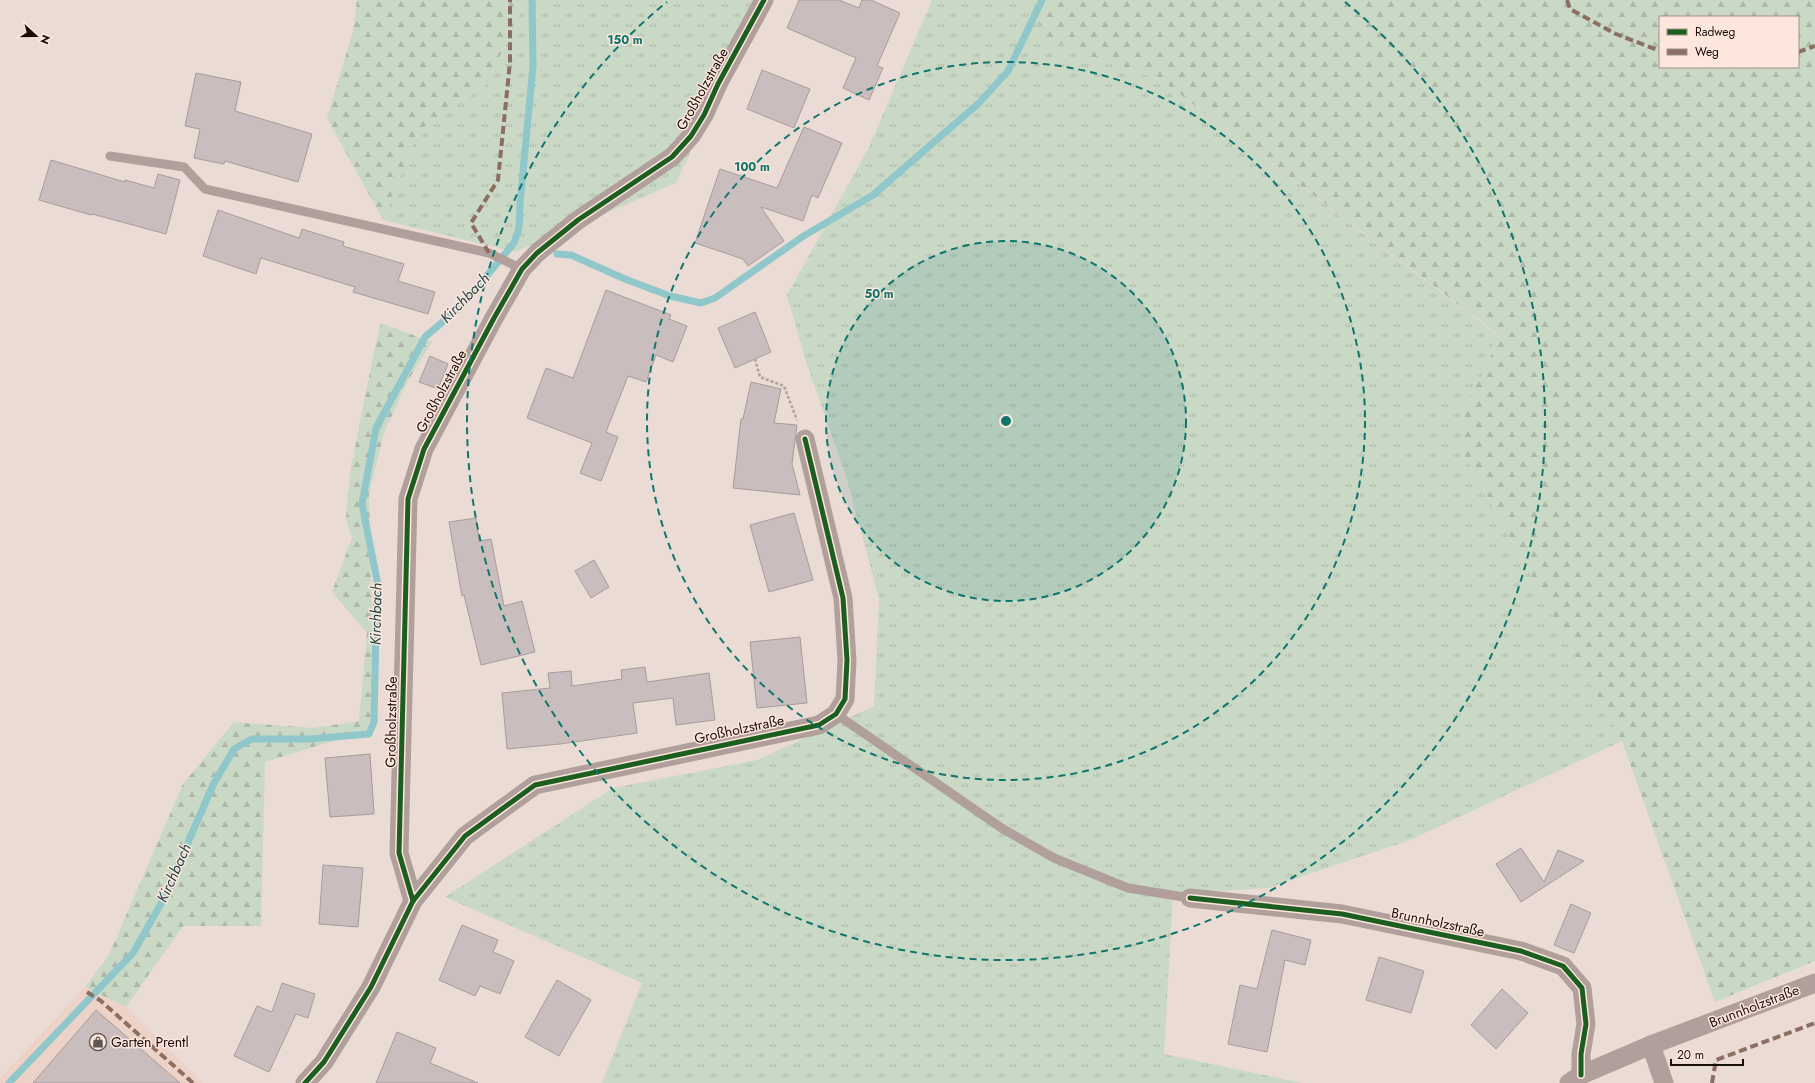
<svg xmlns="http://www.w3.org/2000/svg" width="1815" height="1083" viewBox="0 0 1815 1083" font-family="Jost,sans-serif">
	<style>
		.built { fill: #edd2c7 }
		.grass { fill: url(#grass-tufts) }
		.forest { fill: url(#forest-firs); fill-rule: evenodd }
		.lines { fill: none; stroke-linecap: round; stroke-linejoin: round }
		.stream { stroke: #90c7ca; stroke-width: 7 }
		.building { fill: #cabdbd; stroke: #a89b9b }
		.path { stroke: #b0a29e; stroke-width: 2.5; stroke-dasharray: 3 2; stroke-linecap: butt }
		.lane { stroke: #b09f9a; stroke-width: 9 }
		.street { stroke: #b09f9a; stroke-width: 19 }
		.quiet { stroke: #8d6e63; stroke-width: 4; stroke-dasharray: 8 4; stroke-linecap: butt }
		.cycleway-casing { stroke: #fde6dc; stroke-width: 8 }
		.cycleway { stroke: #1b5e20; stroke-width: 5 }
		.ring { fill: none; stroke: #0f766e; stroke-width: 2; stroke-dasharray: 7 5 }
		.labels { text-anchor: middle; stroke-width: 3; stroke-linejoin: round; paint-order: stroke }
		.street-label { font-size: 14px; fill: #170e0a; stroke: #fde6dc }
		.poi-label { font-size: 14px; fill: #170e0a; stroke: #fde6dc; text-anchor: start }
		.water-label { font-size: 15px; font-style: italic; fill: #1c4447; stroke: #fde6dc }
		.centre { fill: #0f766e; stroke: #fde6dc; stroke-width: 2 }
		.ring-label { font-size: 12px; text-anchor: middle; font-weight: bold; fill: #0f766e; stroke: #fde6dc; stroke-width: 3; stroke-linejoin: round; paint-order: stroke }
	</style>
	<defs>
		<pattern id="grass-tufts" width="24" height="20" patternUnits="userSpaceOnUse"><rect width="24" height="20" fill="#cad8c6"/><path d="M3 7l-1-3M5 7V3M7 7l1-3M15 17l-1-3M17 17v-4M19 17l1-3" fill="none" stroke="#adb8a9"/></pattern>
		<pattern id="forest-firs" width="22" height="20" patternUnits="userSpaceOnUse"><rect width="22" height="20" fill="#cad8c6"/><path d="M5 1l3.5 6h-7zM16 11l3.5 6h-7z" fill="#adb8a9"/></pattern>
	</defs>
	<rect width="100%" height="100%" fill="#ebdbd5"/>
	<polygon class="built" points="85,987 126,1007 203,1083 0,1083 0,1078"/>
	<g class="grass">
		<polygon points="526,0 761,0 676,183 515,252 383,220 418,131 487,84"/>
		<polygon points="932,0 1036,0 1033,15 1083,54 1161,80 1496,334 1489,363 1464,407 1463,452 1622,741 1410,840 1268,888 1173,894 1164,1054 1302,1083 602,1083 642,983 445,897 613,788 757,760 874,706 879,598 845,473 806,362 787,295 869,147"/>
	</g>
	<g class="forest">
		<polygon points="357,0 526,0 487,84 418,131 383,220 327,118 353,31"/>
		<path d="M1036 0H1815V961L1715 1002 1622 741 1463 452 1464 407 1489 363 1496 333 1161 80 1083 54 1049 38 1033 15ZM1660 17H1798V67H1660Z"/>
		<polygon points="381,323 432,342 407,382 384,433 369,494 375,728 265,762 261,926 183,926 126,1007 85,987 109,955 183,784 234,722 313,728 359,721 367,633 332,592 352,538 346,519 350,473 373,356"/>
	</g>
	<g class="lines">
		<g class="stream">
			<polyline points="557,254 571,255 625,279 670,296 701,303 715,298 802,237 873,195 979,103 1008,71 1042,0"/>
			<polyline points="9,1083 133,953 163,900 213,785 234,749 252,739 310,739 369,734 374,722 377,580 362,504 376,428 425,337 460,307 495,266 514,243 519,228 520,204 533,66 532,0"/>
		</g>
	</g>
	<g class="building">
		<polygon points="799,0 839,0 859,8 862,0 871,0 900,13 877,66 883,68 869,100 843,88 856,58 787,28"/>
		<polygon points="762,70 810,89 794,128 747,109"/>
		<polygon points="196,73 241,82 235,111 312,134 298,182 225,161 224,164 194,158 200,129 185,126"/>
		<polygon points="804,127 842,143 818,198 812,195 803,221 761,207 784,241 748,266 743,259 695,243 720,169 777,188"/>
		<polygon points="51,160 125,182 125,180 154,188 158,174 180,180 166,234 92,214 91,215 39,200"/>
		<polygon points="218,210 299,238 302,229 344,242 343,246 404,264 398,281 435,292 428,314 353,292 355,287 261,258 256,274 203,256"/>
		<polygon points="606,290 671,315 669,319 687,326 673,362 656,355 646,382 628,376 606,432 618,437 601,481 580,473 592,443 527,418 546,368 573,378"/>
		<polygon points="755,312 771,352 735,368 718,328"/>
		<polygon points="430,356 448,364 438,389 419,382"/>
		<polygon points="751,382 781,389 774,423 797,425 792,464 800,495 733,488 741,419 743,419"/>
		<polygon points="794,513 813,580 769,592 750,525"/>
		<polygon points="476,518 479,541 491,539 504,606 522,601 535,652 481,665 464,595 462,596 449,522"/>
		<polygon points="594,560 609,587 591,598 575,571"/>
		<polygon points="800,637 807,703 757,708 750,642"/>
		<polygon points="645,667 647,682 709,673 715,720 676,725 673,698 633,703 637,733 560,744 507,749 502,693 550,688 548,673 571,671 572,686 622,679 621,670"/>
		<polygon points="370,754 374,814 330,817 325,758"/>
		<polygon points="1521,848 1544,882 1558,850 1584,861 1521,902 1496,864"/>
		<polygon points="323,865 363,868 358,927 319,924"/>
		<polygon points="1571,904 1591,913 1574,953 1554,945"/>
		<polygon points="462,925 498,940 493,952 514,961 500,994 480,986 475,996 439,980"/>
		<polygon points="1272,930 1311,940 1305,965 1285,960 1267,1052 1228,1044 1240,985 1257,989"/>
		<polygon points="1379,957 1424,971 1411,1013 1366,1000"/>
		<polygon points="557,980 591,1000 559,1056 525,1037"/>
		<polygon points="282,983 315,994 308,1018 296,1014 269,1072 234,1056 257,1006 272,1012"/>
		<polygon points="1502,989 1528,1013 1496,1049 1471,1025"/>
		<polygon points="96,1010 180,1083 33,1083"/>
		<polygon points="397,1032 436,1048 430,1063 478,1083 376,1083"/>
	</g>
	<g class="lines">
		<polyline class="path" points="755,359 760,377 784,386 797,420"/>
		<g class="lane">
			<polyline points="110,156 184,167 205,189 489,253 522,269"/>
			<polyline points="836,714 1003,829 1054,858 1128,888 1190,898"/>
		</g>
		<g class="street">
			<polyline points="1190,898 1342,914 1521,951 1563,966 1582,988 1586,1024 1581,1054 1581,1075"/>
			<polyline points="413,901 399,853 408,499 424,449 494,318 522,269 537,253 578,220 672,157 691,136 704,115 718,84 764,0"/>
			<polyline points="1651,1045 1664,1083"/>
			<polyline points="305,1083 324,1062 371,987 413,901 465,836 535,785 819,725 836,714 845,699 847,660 843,598 805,439"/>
			<polyline points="1569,1083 1581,1075 1651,1045 1815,983"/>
		</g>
		<g class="quiet">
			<polyline points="1567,0 1570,9 1616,34 1660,51"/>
			<polyline points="1798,52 1815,46"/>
			<polyline points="489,253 471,223 498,180 510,62 510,0"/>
			<polyline points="87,992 101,1001 193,1083"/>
			<polyline points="1712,1083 1716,1060 1815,1023"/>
		</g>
		<g class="cycleway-casing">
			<g id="cycleway">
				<polyline points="1190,898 1342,914 1521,951 1563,966 1582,988 1586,1024 1581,1054 1581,1075"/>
				<polyline points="413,901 399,853 408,499 424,449 494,318 522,269 537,253 578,220 672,157 691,136 704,115 718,84 764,0"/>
				<polyline points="305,1083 324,1062 371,987 413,901 465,836 535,785 819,725 836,714 845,699 847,660 843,598 805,439"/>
			</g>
		</g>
		<use href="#cycleway" class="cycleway"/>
	</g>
	<circle cx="1006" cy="421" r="180" fill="#0f766e" fill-opacity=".12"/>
	<g class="ring">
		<circle cx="1006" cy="421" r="180"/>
		<circle cx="1006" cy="421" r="359"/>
		<path d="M1345 2A539 539 0 1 1 667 2"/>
	</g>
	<defs>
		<g id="shop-ring" transform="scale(0.9)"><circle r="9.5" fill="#fde6dc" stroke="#615651" stroke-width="1.5"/><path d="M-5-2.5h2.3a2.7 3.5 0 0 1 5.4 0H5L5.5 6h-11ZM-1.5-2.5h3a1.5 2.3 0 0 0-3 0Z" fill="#615651"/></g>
	</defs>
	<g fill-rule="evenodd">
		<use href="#shop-ring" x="98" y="1042"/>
	</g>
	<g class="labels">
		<g class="street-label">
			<text transform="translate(702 89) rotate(-61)" y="5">Großholzstraße</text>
			<text transform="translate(441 391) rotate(-62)" y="5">Großholzstraße</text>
			<text transform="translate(391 722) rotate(-89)" y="5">Großholzstraße</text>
			<text transform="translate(739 729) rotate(-12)" y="5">Großholzstraße</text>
			<text transform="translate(1438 922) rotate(12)" y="5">Brunnholzstraße</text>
			<text transform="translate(1754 1006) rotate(-21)" y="5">Brunnholzstraße</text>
		</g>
		<g class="poi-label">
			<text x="111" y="1047">Garten Prentl</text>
		</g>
		<g class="water-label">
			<text transform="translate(465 298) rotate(-46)" y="5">Kirchbach</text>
			<text transform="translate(376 614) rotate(-89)" y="5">Kirchbach</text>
			<text transform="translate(174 873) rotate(-66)" y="5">Kirchbach</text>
		</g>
	</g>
	<circle cx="1006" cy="421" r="6" class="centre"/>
	<g class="ring-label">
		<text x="625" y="44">150 m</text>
		<text x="752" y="171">100 m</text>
		<text x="879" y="298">50 m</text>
	</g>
	<rect x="1659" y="16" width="140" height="52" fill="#fde6dc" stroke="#a19088"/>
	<rect x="1667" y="29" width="20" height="6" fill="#1b5e20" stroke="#a19088"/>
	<text x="1695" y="36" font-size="12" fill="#170e0a">Radweg</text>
	<rect x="1667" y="49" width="20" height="6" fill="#8d6e63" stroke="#a19088"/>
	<text x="1695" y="56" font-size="12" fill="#170e0a">Weg</text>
	<g transform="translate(36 36) rotate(111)" stroke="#fde6dc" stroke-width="3" paint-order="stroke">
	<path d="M0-3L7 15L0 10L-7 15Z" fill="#170e0a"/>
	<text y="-6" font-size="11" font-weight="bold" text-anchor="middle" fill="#170e0a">N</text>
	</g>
	<path d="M1671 1059v6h72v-6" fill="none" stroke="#170e0a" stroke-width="2"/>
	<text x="1677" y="1059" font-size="12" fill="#170e0a" stroke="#fde6dc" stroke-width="3" paint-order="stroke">20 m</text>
</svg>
